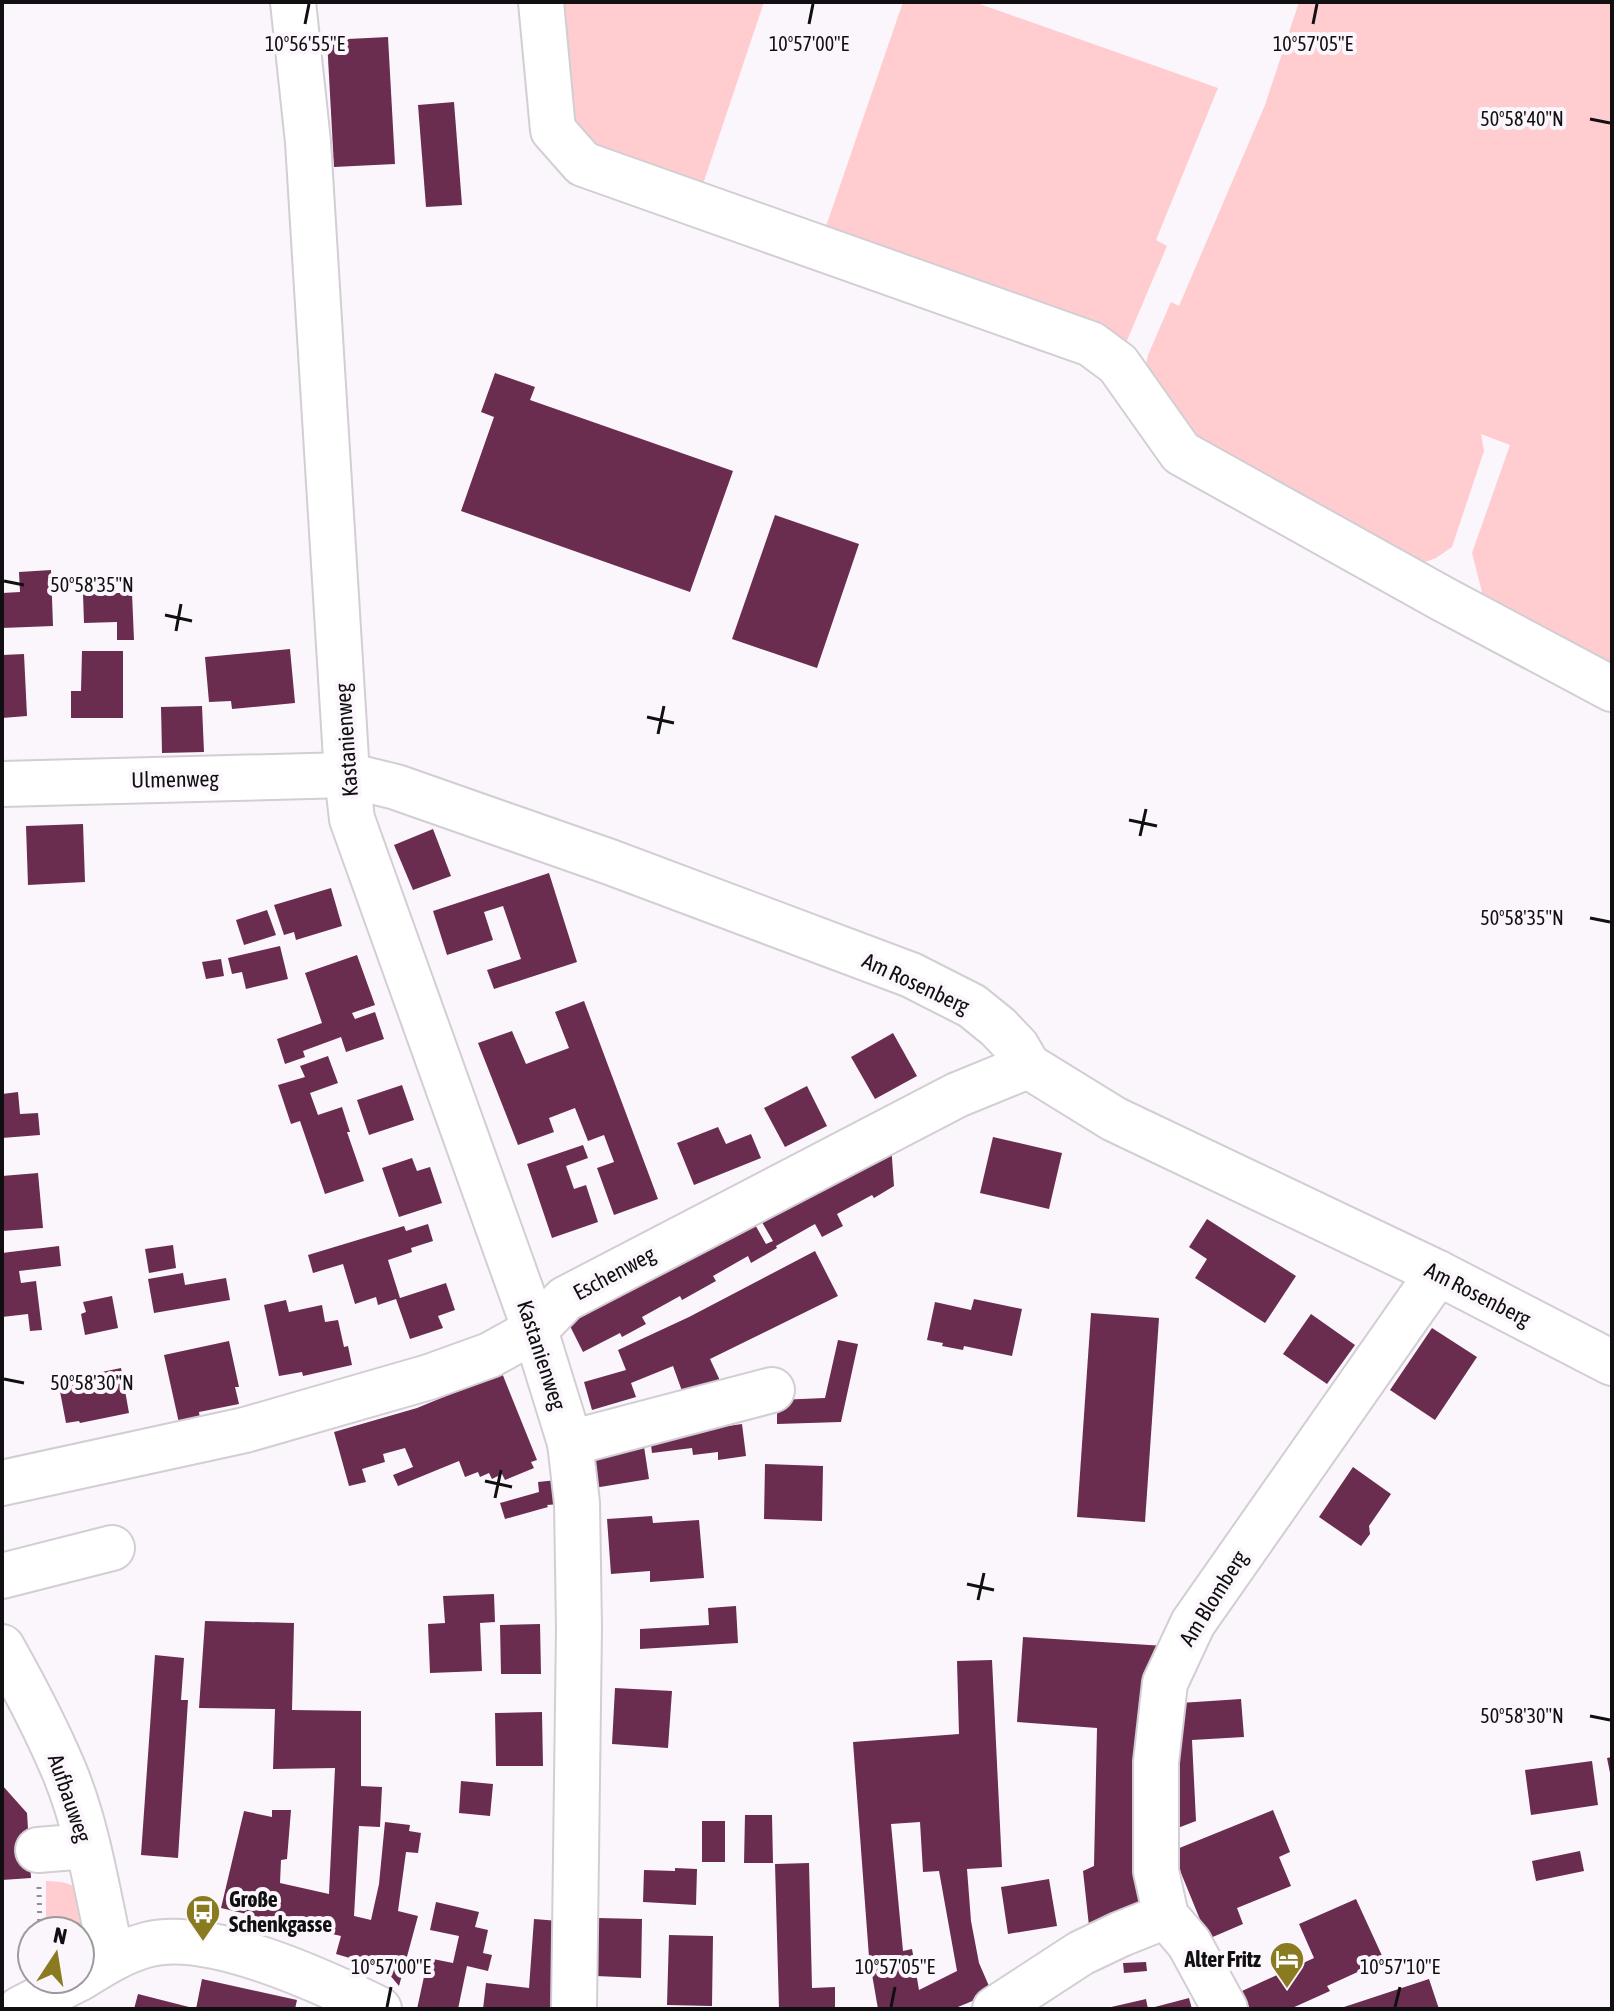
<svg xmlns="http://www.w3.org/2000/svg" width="1614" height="2011" viewBox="0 0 1614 2011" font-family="'Asap Condensed',sans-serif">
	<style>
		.green { fill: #ffcdcf }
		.building { fill: #6a2d50; fill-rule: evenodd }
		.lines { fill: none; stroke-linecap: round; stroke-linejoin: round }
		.minor-casing { stroke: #d2ced3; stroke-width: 48 }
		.path { stroke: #918d91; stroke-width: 5; stroke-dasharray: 2 6; stroke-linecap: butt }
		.minor { stroke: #fff; stroke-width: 44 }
		.ticks { fill: none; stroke: #110f11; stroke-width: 3 }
		.labels { text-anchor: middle; stroke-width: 8; stroke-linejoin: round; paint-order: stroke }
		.street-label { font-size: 22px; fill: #110f11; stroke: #fbf6fc }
		.poi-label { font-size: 22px; font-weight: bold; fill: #110f11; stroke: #fbf6fc; text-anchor: start }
		.ticks-label { font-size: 20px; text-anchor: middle; fill: #110f11; stroke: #fbf6fc; stroke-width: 8; stroke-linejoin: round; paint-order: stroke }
	</style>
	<rect width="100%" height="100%" fill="#fbf6fc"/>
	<g class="green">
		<polygon points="549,2 764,2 700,193 606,153 583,133 570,110"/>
		<polygon points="903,2 974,2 1218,88 1156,240 1167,246 1123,350 822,238"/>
		<polygon points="1299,2 1612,2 1612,678 1484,600 1472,553 1510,445 1481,434 1484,451 1452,547 1436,558 1417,565 1197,441 1144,373 1148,355 1171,302 1179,306 1265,105"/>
		<path d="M46 1881C58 1882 70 1881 77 1890L83 1925 81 1939 80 1931H46Z"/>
	</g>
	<g class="building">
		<polygon points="388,37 395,164 334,167 327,40"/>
		<polygon points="454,102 462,205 426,207 418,105"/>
		<polygon points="495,373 535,387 530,400 733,471 690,592 461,511 494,417 481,412"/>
		<polygon points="775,515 859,544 817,668 732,639"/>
		<polygon points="51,570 53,626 2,628 2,593 20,592 19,572"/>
		<polygon points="115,593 132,593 134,640 117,640 117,622 84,623 83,594"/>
		<polygon points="290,649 295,703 232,709 231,701 209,702 205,657"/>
		<polygon points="82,651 123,651 123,718 71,718 71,691 81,691"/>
		<polygon points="24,654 27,716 2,718 2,655"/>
		<polygon points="202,706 204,752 162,753 161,707"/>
		<polygon points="83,824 85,882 28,885 26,826"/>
		<polygon points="433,829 451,876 413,890 394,845"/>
		<polygon points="549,873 577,962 494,989 487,970 521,959 503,906 484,912 493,940 447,955 433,911"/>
		<polygon points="331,888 342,926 296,940 294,932 284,935 274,905"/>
		<polygon points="267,910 276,935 244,945 236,920"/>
		<polygon points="280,946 288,979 246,989 242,972 232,974 228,958"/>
		<polygon points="357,955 375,1005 352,1013 355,1019 375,1012 384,1039 346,1052 341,1037 303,1051 305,1057 285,1064 277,1039 322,1023 305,973"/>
		<polygon points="221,959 224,976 206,979 202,962"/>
		<polygon points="584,1001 658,1199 614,1215 597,1168 614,1162 604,1135 588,1141 575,1108 549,1118 554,1132 518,1145 478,1043 512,1031 526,1064 569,1048 555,1012"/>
		<polygon points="893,1033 917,1076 875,1099 851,1057"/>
		<polygon points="328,1056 338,1083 310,1093 318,1115 342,1107 350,1132 347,1132 364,1181 325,1194 300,1121 291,1124 278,1085 305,1077 300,1066"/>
		<polygon points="402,1085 414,1120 369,1135 357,1100"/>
		<polygon points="807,1086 827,1126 785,1147 764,1108"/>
		<polygon points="18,1092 20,1114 38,1113 40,1135 2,1138 2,1094"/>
		<polygon points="718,1127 726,1144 751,1134 761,1158 694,1185 677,1143"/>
		<polygon points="993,1137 1062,1153 1049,1209 980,1193"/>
		<polygon points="891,1144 894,1186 874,1198 872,1195 837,1214 843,1226 822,1237 815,1224 776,1246 777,1248 751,1263 748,1256 713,1276 716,1281 682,1300 680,1296 642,1317 646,1324 622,1337 620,1333 583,1352 568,1322 753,1221 766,1244 773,1241 759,1217"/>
		<polygon points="583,1145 588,1158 566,1166 574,1189 586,1185 598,1222 552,1238 527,1164"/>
		<polygon points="412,1158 417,1171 430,1167 442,1203 399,1217 382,1168"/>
		<polygon points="38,1173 43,1228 2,1231 2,1176"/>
		<polygon points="1207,1219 1296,1276 1265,1323 1195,1278 1207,1259 1189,1247"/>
		<polygon points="428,1224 433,1241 411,1248 412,1252 388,1260 400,1298 446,1283 455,1310 438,1316 443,1328 410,1339 396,1299 378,1305 376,1297 355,1304 343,1264 313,1273 308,1255 404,1226 406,1231"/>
		<polygon points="173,1245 176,1268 149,1273 145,1249"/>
		<polygon points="59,1246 61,1266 19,1271 21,1283 36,1281 42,1330 30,1331 28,1314 2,1317 2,1253"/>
		<polygon points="815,1251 838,1296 710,1359 723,1387 686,1402 673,1366 631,1383 636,1397 592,1410 584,1382 626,1370 618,1350 689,1317"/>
		<polygon points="183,1273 185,1285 226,1278 230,1300 154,1313 148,1279"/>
		<polygon points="112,1296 118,1328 85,1335 81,1314 86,1312 83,1302"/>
		<polygon points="974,1299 1022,1309 1012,1356 964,1346 963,1350 942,1346 943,1343 927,1340 935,1302 971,1310"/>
		<polygon points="286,1300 289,1312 322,1305 325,1322 338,1320 344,1347 348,1346 352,1365 303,1376 302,1372 279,1376 264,1305"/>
		<polygon points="1091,1313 1159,1318 1145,1522 1077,1517"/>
		<polygon points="1311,1314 1355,1345 1327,1384 1283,1354"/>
		<polygon points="1432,1328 1477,1357 1435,1420 1390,1390"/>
		<polygon points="838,1340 858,1344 841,1422 777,1424 777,1400 825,1398"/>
		<polygon points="229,1341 239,1387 235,1387 239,1404 199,1412 200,1419 179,1423 164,1355"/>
		<polygon points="121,1368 129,1413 80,1423 79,1421 66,1423 58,1381"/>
		<polygon points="502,1373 537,1460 531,1462 534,1468 505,1480 502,1474 492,1479 489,1473 480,1477 478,1472 465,1477 459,1461 398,1486 393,1475 413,1467 405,1448 383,1454 385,1462 362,1469 366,1482 349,1486 334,1432 417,1408"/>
		<polygon points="742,1424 746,1456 718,1460 718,1452 693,1455 692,1448 652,1453 650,1437"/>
		<polygon points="643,1440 649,1479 594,1488 588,1449"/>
		<polygon points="765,1464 823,1466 822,1521 764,1519"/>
		<polygon points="1353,1467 1391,1494 1369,1526 1370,1534 1361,1546 1319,1517"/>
		<polygon points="557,1480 560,1504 547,1505 548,1507 505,1519 500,1503 539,1492 538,1482"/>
		<polygon points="652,1516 653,1523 699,1520 704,1578 650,1582 650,1571 611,1574 607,1519"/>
		<polygon points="494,1594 495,1622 480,1623 482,1671 430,1673 428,1624 445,1623 443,1596"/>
		<polygon points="736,1606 738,1643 640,1649 640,1629 709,1625 708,1608"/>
		<polygon points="205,1621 294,1623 292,1710 361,1711 361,1786 382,1787 380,1827 359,1826 354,1916 371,1920 379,1884 385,1822 410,1825 409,1831 421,1833 418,1853 406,1852 398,1911 418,1916 399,1986 384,1968 336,1954 341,1936 221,1908 244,1811 272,1817 272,1810 291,1810 287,1859 281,1860 280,1883 329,1894 335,1768 273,1769 275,1709 199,1708"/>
		<polygon points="540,1624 541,1674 501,1674 500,1625"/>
		<polygon points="1023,1637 1165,1646 1142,1902 1089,1926 1083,1871 1094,1866 1097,1728 1017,1722"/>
		<polygon points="155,1655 184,1658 181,1700 188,1700 178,1858 141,1855"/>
		<path d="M992 1660 1002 1867 967 1869 971 1921 979 1963 992 1993 953 2009H878L869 1957 853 1742 959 1734 957 1661ZM920 1822 923 1872 939 1871 957 1971 919 1990 912 1949 903 1951 891 1824Z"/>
		<polygon points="615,1688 672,1691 668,1748 612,1744"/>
		<polygon points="1241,1699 1244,1737 1192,1740 1196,1821 1170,1831 1180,1703"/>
		<polygon points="542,1712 543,1766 496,1766 495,1713"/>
		<polygon points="1612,1757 1612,1778 1611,1778 1607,1758"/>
		<polygon points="1592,1761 1598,1805 1531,1815 1525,1770"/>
		<polygon points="461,1781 493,1784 490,1816 459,1813"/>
		<polygon points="2,1785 27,1813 31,1878 2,1880"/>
		<polygon points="1273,1810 1290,1852 1279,1857 1291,1886 1237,1908 1243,1924 1208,1939 1172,1851"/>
		<polygon points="745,1815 772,1815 773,1863 744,1863"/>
		<rect x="702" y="1821" width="23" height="41"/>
		<polygon points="1580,1851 1584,1871 1536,1881 1532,1861"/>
		<polygon points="809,1863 812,1988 835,1987 835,2009 779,2009 775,1864"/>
		<polygon points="675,1868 697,1869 696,1905 643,1902 644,1870 675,1871"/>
		<polygon points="1049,1879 1057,1926 1008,1934 1001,1887"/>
		<polygon points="1356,1899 1384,1960 1327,1986 1330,1991 1290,2009 1250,2009 1242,1991 1314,1958 1299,1924"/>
		<polygon points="436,1902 479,1912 475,1927 488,1930 483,1953 492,1955 488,1971 467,1966 458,2009 417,2009 428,1958 453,1963 459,1936 430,1930"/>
		<polygon points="598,1918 642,1919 641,1978 596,1976"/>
		<polygon points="534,1919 559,1921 553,2009 483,2009 486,1983 529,1988"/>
		<polygon points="669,1935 713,1936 712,2006 667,2005"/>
		<polygon points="1146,1962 1147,1971 1124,1973 1123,1963"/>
		<polygon points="202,1979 297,2000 295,2009 196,2009"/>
		<polygon points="1429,1979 1439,2009 1341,2009 1341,2008"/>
		<polygon points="138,1994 193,2008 193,2009 134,2009"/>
		<polygon points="1189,1998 1192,2009 1151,2009 1151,2008"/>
		<polygon points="1146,1999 1148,2009 1107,2009 1107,2008"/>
	</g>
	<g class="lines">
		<g class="minor-casing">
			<g id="minor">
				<polyline points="293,2 308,142 347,775 352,819 535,1330 570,1443 577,1503 579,1628 574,2009"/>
				<polyline points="541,2 553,130 583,164 1091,344 1118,364 1181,453 1443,599 1612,689"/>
				<polyline points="2,784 347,775 396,787 610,862 911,975 972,1006 998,1027 1017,1047 1028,1066 1114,1119 1438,1273 1612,1363"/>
				<polyline points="570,1443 772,1390"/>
				<polyline points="2,1483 245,1430 429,1377 490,1355 535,1330 565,1299 957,1095 1028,1066"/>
				<polyline points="2,1576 112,1548"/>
				<path d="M2 1647C25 1688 47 1730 65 1773 89 1832 98 1897 112 1958"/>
				<polyline points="38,1850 87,1846"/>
				<path d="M80 1978C101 1965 121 1952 146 1945 208 1928 322 1981 379 2009"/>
				<polyline points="20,2009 78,1979"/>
				<polyline points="995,2009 1081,1953 1121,1934 1166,1916"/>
				<polyline points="1225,2009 1189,1943 1166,1916 1156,1871 1156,1762 1165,1683 1193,1623 1438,1273"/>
			</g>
		</g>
		<polyline class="path" points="39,1887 40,1931"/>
		<use href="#minor" class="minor"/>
	</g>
	<path class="ticks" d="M305 24 309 4M809 24 813 4M1313 24 1317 4M1590 119 1610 123M4 581 24 585M165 615 192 621M176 631 181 604M647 717 674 723M658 734 664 706M1129 820 1157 826M1140 836 1146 809M1590 918 1610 922M4 1379 24 1383M485 1481 512 1487M495 1498 501 1470M967 1584 994 1590M978 1600 984 1573M1590 1716 1610 1720M387 2007 391 1987M891 2007 895 1987M1395 2007 1400 1987"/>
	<defs>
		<g id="bus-pin" transform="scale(1.8)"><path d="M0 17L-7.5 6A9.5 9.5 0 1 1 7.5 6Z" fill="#8b7b20" stroke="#fbf6fc"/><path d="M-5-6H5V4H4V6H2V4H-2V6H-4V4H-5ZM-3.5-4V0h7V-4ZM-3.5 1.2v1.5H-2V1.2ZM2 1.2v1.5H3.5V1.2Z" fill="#fff"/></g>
		<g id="hotel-pin" transform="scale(1.8)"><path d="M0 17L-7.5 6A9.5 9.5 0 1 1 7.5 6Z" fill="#8b7b20" stroke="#fbf6fc"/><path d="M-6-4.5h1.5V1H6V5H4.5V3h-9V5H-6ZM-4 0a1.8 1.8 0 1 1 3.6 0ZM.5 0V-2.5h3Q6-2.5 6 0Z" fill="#fff"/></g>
	</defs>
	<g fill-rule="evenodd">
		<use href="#bus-pin" x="203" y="1912"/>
		<use href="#hotel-pin" x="1287" y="1959"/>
	</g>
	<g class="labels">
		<g class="street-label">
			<text transform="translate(346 740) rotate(-94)" y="8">Kastanienweg</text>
			<text transform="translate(175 779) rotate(-1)" y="8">Ulmenweg</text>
			<text transform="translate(916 983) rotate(25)" y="8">Am Rosenberg</text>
			<text transform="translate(614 1273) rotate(-28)" y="8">Eschenweg</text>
			<text transform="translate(1478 1294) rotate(27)" y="8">Am Rosenberg</text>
			<text transform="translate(542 1355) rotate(72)" y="8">Kastanienweg</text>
			<text transform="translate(1213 1598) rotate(-58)" y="8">Am Blomberg</text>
			<text transform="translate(70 1798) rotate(71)" y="8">Aufbauweg</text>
		</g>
		<g class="poi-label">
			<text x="229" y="1907">Große<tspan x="229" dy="25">Schenkgasse</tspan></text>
			<text x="1261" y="1967" text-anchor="end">Alter Fritz</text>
		</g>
	</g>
	<g class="ticks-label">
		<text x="305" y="51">10°56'55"E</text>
		<text x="809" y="51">10°57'00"E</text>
		<text x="1313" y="51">10°57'05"E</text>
		<text x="1522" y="126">50°58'40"N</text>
		<text x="92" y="592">50°58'35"N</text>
		<text x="1522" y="925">50°58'35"N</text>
		<text x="92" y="1390">50°58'30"N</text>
		<text x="1522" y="1723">50°58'30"N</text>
		<text x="391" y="1974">10°57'00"E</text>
		<text x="895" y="1974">10°57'05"E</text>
		<text x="1400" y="1974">10°57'10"E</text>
	</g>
	<rect width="1614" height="2011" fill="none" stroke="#110f11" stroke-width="8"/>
	<g transform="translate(56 1955) rotate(12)"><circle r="38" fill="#fbf6fc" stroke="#9d9a9e" stroke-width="2"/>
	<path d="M0-6L14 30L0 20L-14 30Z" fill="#8b7b20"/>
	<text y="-12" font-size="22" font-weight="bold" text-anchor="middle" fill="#110f11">N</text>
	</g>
</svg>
